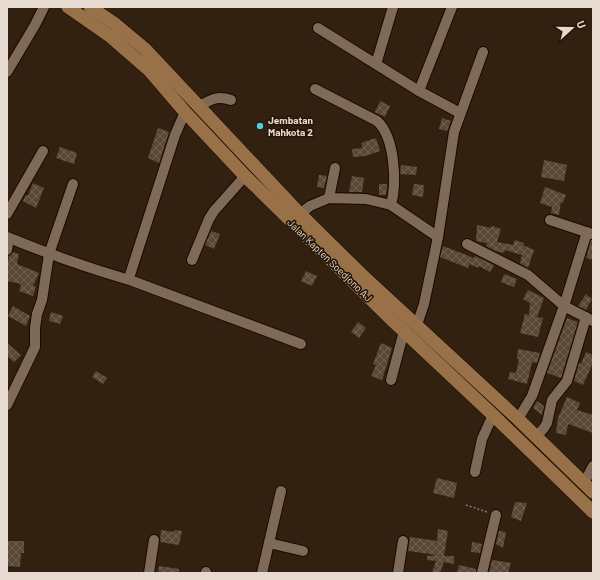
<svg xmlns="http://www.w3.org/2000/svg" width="600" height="580" viewBox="0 0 600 580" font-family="Barlow,sans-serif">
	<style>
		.building { fill: url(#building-cross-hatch) }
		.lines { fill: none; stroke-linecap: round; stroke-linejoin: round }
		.minor-casing { stroke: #190a00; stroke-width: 12 }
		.major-casing { stroke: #190a00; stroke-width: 14 }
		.path { stroke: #88796c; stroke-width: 1.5; stroke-dasharray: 2 2; stroke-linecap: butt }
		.minor { stroke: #7e6a57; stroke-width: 10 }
		.major { stroke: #997148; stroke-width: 13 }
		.poi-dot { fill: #58c9e3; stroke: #271707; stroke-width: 1.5 }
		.labels { text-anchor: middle; stroke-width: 3.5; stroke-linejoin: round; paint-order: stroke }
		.poi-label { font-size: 10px; font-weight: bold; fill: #e7dbd1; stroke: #271707; text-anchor: start }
		.street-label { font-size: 10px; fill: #e7dbd1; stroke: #271707 }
	</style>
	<defs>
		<pattern id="building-cross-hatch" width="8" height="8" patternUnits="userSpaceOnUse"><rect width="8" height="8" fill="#5a4836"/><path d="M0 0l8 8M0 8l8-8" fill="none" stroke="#726252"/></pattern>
	</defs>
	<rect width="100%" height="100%" fill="#322110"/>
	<g class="building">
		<polygon points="380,101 390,106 385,117 375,112"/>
		<polygon points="442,118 451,121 447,131 439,129"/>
		<polygon points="158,128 169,132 159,163 148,158"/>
		<polygon points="376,138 380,151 366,156 353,157 352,149 363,148 361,143"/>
		<polygon points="60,147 77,153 74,164 56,158"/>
		<polygon points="544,160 567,165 564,181 541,177"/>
		<polygon points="401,165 417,167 416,175 400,174"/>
		<polygon points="319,175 327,176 324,188 317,187"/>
		<polygon points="352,176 364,178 362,192 349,192"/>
		<polygon points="33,183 44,188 36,208 23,201 26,195 28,196"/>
		<polygon points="379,184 387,184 386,195 379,195"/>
		<polygon points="414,184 424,185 423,197 412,195"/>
		<polygon points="545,187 566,195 563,203 561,202 559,215 551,213 552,207 540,203"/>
		<polygon points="477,225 491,228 492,226 501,229 497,242 513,245 515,240 524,243 523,245 534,250 528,268 520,263 522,255 505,250 504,253 496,251 486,246 487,243 476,241"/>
		<polygon points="211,231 220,234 214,249 205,245"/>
		<polygon points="591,240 593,240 593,260 586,258"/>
		<polygon points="443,246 474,258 475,256 494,265 490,272 479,266 478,268 470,264 468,268 440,257"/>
		<polygon points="13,252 19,254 17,264 39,273 33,286 36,286 33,296 19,291 21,284 7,281 7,265 9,256"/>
		<polygon points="306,271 317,276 312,286 301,281"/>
		<polygon points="504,274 517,279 514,287 501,282"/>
		<polygon points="528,290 544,298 537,317 543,318 538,337 520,333 525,314 529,315 530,303 523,299"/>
		<polygon points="586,294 592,299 586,310 578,306"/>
		<polygon points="13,306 30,316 26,326 8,316"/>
		<polygon points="51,312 63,316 60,324 49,321"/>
		<polygon points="567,318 578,322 561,378 547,373"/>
		<polygon points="358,322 366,328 359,338 351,332"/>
		<polygon points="7,343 21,355 14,362 7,356"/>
		<polygon points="381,343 392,348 382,380 371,376 376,365 373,364"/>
		<polygon points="518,349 540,353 537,363 532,362 527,384 508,379 510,372 516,373 519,359 517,359"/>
		<polygon points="586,352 593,355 593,363 583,385 574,381 579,363 581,364"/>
		<polygon points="96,371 107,378 103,384 92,377"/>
		<polygon points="567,397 580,403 577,410 593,415 593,433 568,424 566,435 556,433 558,418"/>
		<polygon points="537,401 544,406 542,415 533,408"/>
		<polygon points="437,478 457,483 454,498 433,493"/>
		<polygon points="515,502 527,503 521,521 511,517"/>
		<polygon points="438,529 448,531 444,556 454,556 454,564 444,562 440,573 432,573 436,561 427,560 427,556 438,555 408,551 410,537 437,541"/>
		<polygon points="161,530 174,532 174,530 182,531 179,545 160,542"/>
		<polygon points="499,531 506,532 503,548 496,544"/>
		<polygon points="7,541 24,541 24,553 21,553 20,567 7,566"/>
		<polygon points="472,542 482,544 480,553 471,552"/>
		<polygon points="492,560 511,563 508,573 489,573"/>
		<polygon points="459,565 476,569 476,573 457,573"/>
		<polygon points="159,566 179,569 179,573 158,573"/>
	</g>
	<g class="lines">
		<g class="minor-casing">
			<g id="minor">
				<polyline points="318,28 419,91 460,113"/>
				<polyline points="376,64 393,7"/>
				<polyline points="7,72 35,25 44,7"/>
				<path d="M315 89 377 121C395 137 397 183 391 205"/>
				<polyline points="419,91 452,7"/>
				<path d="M199 106C211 100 217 95 231 100"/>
				<polyline points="329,198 335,168"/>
				<polyline points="7,214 43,151"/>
				<polyline points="300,214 310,206 329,198 366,199 391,205 438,237"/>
				<polyline points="550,220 592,234"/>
				<path d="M7 237C46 253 85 267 126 279L129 278 175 135 185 112"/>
				<polyline points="467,244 528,275 564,306 593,321"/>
				<polyline points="7,250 9,238"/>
				<polyline points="192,260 209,219 214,211 245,176"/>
				<polyline points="127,279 301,344"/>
				<polyline points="417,325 424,304 438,237 454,132 483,52"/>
				<polyline points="391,380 404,331"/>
				<polyline points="7,405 35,347 35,328 37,314 42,300 49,254 73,184"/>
				<polyline points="518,419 532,396 564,306 587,232"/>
				<polyline points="536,437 544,428 547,423 552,400 567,381 586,317"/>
				<polyline points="475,472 482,439 493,415"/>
				<polyline points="584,483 593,466"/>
				<polyline points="269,543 303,551"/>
				<polyline points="149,573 154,540"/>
				<polyline points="206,573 206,572"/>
				<polyline points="262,573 281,491"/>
				<polyline points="398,573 403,541"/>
				<polyline points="482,573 496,515"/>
			</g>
		</g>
		<g class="major-casing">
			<g id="major">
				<polyline points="68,7 111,37 149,70 185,112 245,176 392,320 493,415 593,512"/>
				<polyline points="90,7 115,24 145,49 300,214 361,274 518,419 593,492"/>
			</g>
		</g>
		<polyline class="path" points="466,505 487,512"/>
		<use href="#minor" class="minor"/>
		<use href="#major" class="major"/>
	</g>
	<circle class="poi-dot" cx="260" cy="126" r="4"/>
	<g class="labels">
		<g class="poi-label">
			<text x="268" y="124">Jembatan<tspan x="268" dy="12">Mahkota 2</tspan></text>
		</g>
		<g class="street-label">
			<text transform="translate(330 260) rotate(44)" y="4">Jalan Kapten Soedjono AJ</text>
		</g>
	</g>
	<rect width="600" height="580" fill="none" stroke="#e7dbd1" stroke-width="16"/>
	<g transform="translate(572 28) rotate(69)" stroke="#271707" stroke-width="3" paint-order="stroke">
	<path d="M0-3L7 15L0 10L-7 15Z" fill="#e7dbd1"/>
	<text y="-6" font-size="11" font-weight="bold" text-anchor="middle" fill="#e7dbd1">U</text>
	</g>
</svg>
